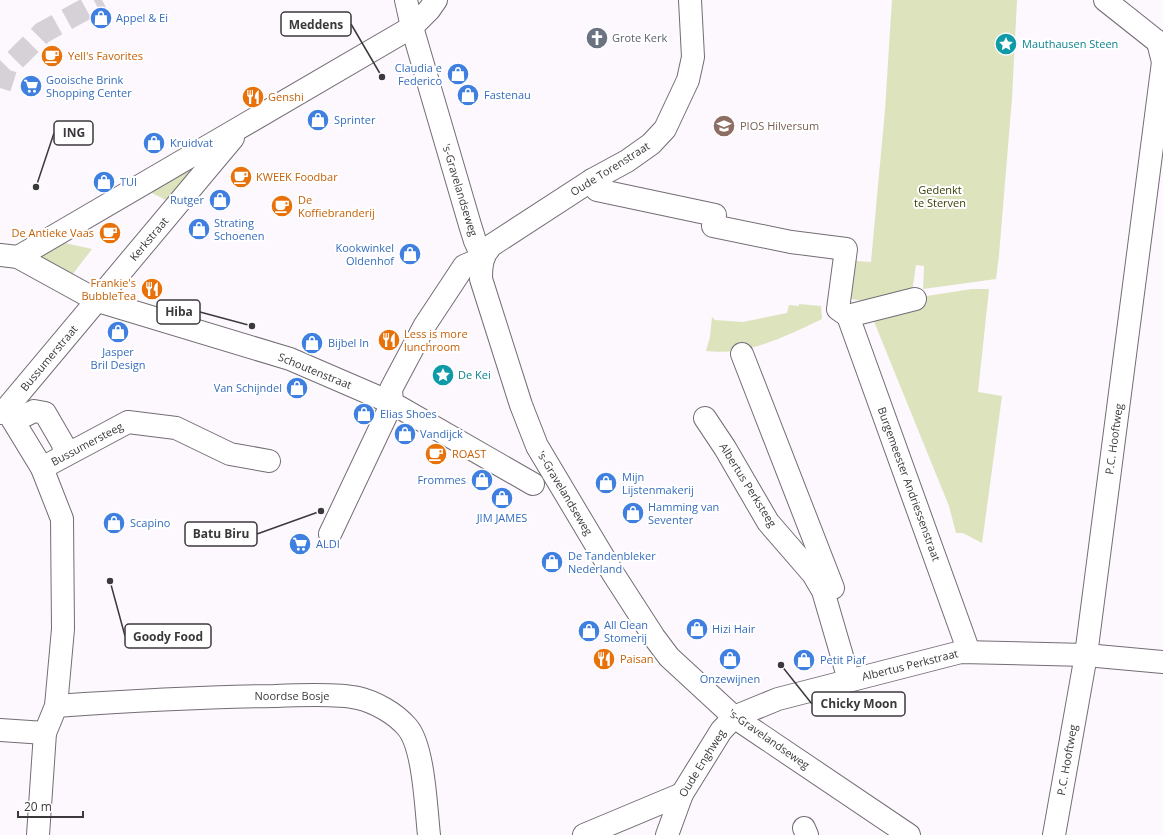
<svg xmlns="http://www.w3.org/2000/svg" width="1163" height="835" viewBox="0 0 1163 835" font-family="'Open Sans',sans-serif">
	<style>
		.green { fill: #dce3bd }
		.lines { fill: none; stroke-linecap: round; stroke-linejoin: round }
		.minor-tunnel { stroke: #d6d1d7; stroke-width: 22; stroke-dasharray: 22 11; stroke-linecap: butt }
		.minor-casing { stroke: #746c75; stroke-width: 24 }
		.major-casing { stroke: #746c75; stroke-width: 24 }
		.minor { stroke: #fff; stroke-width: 22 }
		.major { stroke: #fff; stroke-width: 22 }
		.labels { text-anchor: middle; stroke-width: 4; stroke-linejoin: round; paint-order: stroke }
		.shop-label { font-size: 11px; fill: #366cbe; stroke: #fff; text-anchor: start }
		.worship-label { font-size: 11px; fill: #5b616d; stroke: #fff; text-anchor: start }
		.culture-label { font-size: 11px; fill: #0d838f; stroke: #fff; text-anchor: start }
		.food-label { font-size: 11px; fill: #c56008; stroke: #fff; text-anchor: start }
		.education-label { font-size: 11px; fill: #785e54; stroke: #fff; text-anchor: start }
		.street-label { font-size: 11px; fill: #3c393d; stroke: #fff }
		.park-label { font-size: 11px; fill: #3b4004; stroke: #fff }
		.leader { fill: none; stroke: #3c393d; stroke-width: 1.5 }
		.callout-dot { fill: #3c393d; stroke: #fff; stroke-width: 1.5 }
		.callout { fill: #fff; stroke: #3c393d; stroke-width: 1.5 }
		.callout-label { font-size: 12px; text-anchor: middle; font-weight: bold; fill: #3c393d }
	</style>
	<rect width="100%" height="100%" fill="#fdf7fe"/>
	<g class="green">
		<polygon points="892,0 1017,0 1012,98 999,255 996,279 923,289 924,266 916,265 912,293 864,301 851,299 856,261 871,262 885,110"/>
		<polygon points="201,159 170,202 152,193 150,187"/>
		<polygon points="56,241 92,249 72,275 41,264 39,252"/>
		<polygon points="972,289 989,289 978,392 1002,396 982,543 963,533 956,533 949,506 873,319 920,297"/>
		<path d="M799 304 821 306 822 319C786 336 748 356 706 351L710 337 712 317 715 320 743 322 787 313 789 305 799 306Z"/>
	</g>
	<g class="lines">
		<polyline class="minor-tunnel" points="0,88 6,69 42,33 102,0"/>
		<g class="minor-casing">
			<g id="minor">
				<polyline points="406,0 412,27 470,225 475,241 483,258 464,266 425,325 391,389 392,403 533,484"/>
				<polyline points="1105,0 1158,42 1163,43"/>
				<polyline points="592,180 597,190 715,215 713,226 791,242 846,249 838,309 848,316"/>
				<polyline points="0,255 18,257 98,301 290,359 392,403 330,534"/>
				<polyline points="18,257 412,27 429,10 436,0"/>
				<polyline points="915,299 848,316 969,652"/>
				<polyline points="742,354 833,588"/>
				<polyline points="6,409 42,468 62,519 63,629 56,706 45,733 38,835"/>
				<polyline points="0,413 6,409 233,138"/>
				<polyline points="705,418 725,448 768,522 813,574 823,591 849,680"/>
				<polyline points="14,421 34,411 45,413 63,444 65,455"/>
				<polyline points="42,468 128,422 176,428 230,454 269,461"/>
				<path d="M56 706C129 701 201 697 274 696 296 695 337 693 358 698 375 702 395 713 407 727 424 746 426 809 429 835"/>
				<polyline points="0,730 45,733"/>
				<polyline points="804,828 807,835"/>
				<polyline points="584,835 682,794"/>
				<polyline points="667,835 682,794 721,731 734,717 778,699 961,652 1086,655 1163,662"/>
				<polyline points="1054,835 1086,655 1163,62 1158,42"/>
			</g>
		</g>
		<g class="major-casing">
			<path id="major" d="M690 0 693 57 688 80 665 129 651 144 627 161 592 180 492 245C482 255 481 265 481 279L521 405 537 446 614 575 654 637 669 657 734 717 909 835"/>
		</g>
		<use href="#minor" class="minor"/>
		<use href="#major" class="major"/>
	</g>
	<defs>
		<g id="shop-disc" transform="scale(1.15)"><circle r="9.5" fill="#3f7fe0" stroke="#fff"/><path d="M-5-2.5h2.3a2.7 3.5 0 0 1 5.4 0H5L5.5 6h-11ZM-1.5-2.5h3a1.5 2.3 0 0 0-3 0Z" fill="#fff"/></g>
		<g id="church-disc" transform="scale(1.15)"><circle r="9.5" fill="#6b7280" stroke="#fff"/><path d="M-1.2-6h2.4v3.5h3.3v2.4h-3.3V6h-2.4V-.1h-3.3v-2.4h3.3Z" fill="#fff"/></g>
		<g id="sight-disc" transform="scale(1.15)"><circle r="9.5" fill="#0f9aa8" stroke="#fff"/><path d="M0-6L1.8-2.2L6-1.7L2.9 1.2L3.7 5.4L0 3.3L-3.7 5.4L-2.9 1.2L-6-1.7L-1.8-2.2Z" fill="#fff"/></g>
		<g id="cafe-disc" transform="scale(1.15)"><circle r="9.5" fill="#e8710a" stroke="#fff"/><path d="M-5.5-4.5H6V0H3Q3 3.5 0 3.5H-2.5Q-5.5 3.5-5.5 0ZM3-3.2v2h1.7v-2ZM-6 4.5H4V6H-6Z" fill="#fff"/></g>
		<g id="supermarket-disc" transform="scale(1.15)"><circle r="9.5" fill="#3f7fe0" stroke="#fff"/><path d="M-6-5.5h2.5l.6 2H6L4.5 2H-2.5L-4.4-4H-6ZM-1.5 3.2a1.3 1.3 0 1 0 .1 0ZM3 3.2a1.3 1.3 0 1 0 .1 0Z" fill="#fff"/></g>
		<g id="restaurant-disc" transform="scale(1.15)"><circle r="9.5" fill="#e8710a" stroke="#fff"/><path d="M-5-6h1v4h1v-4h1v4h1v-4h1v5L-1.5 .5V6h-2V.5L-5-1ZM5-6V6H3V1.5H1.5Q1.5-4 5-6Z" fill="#fff"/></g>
		<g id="school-disc" transform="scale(1.15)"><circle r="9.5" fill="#8d6e63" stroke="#fff"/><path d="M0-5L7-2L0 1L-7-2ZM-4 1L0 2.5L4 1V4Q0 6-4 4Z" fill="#fff"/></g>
	</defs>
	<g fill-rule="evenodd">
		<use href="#shop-disc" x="101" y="18"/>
		<use href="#church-disc" x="597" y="38"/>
		<use href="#sight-disc" x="1006" y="44"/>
		<use href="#cafe-disc" x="52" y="56"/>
		<use href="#shop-disc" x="458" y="74"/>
		<use href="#supermarket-disc" x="31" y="86"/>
		<use href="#shop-disc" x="468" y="95"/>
		<use href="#restaurant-disc" x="253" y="97"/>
		<use href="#shop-disc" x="318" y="120"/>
		<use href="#school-disc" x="724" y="126"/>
		<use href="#shop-disc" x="154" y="143"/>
		<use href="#cafe-disc" x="241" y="177"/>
		<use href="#shop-disc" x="104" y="182"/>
		<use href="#shop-disc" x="220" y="200"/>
		<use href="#cafe-disc" x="282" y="206"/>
		<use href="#shop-disc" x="199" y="229"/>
		<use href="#cafe-disc" x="110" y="233"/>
		<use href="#shop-disc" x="410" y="254"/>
		<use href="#restaurant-disc" x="152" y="289"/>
		<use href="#shop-disc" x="118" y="332"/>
		<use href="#restaurant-disc" x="389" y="340"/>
		<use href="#shop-disc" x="312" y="343"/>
		<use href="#sight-disc" x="443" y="375"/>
		<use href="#shop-disc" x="297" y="388"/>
		<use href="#shop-disc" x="364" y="414"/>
		<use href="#shop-disc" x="405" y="434"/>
		<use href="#cafe-disc" x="436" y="454"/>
		<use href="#shop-disc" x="482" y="480"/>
		<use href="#shop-disc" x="606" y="483"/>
		<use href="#shop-disc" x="502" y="498"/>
		<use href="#shop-disc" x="633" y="513"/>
		<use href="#shop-disc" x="114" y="523"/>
		<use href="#supermarket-disc" x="300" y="544"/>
		<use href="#shop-disc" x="552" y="562"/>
		<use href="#shop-disc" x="697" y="629"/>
		<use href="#shop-disc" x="589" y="631"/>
		<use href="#restaurant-disc" x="604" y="659"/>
		<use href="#shop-disc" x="730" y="659"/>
		<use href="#shop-disc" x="804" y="660"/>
	</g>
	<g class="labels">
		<g class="shop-label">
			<text x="116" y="22">Appel &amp; Ei</text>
			<text x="442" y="72" text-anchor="end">Claudia e<tspan x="442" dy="13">Federico</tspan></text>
			<text x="46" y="84">Gooische Brink<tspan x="46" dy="13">Shopping Center</tspan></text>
			<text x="484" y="99">Fastenau</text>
			<text x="334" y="124">Sprinter</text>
			<text x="170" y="147">Kruidvat</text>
			<text x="120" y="186">TUI</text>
			<text x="204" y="204" text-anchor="end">Rutger</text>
			<text x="214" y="227">Strating<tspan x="214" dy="13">Schoenen</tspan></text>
			<text x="394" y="252" text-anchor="end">Kookwinkel<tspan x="394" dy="13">Oldenhof</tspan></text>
			<text x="328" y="347">Bijbel In</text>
			<text x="118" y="356" text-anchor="middle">Jasper<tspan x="118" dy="13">Bril Design</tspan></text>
			<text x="282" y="392" text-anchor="end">Van Schijndel</text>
			<text x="380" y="418">Elias Shoes</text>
			<text x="420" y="438">Vandijck</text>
			<text x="622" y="481">Mijn<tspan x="622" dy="13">Lijstenmakerij</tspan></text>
			<text x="466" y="484" text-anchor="end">Frommes</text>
			<text x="648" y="511">Hamming van<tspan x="648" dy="13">Seventer</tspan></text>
			<text x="502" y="522" text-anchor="middle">JIM JAMES</text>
			<text x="130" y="527">Scapino</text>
			<text x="316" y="548">ALDI</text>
			<text x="568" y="560">De Tandenbleker<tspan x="568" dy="13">Nederland</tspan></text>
			<text x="604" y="629">All Clean<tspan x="604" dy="13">Stomerij</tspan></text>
			<text x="712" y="633">Hizi Hair</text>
			<text x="820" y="664">Petit Piaf</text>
			<text x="730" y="683" text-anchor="middle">Onzewijnen</text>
		</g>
		<g class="worship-label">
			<text x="612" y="42">Grote Kerk</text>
		</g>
		<g class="culture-label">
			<text x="1022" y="48">Mauthausen Steen</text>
			<text x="458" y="379">De Kei</text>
		</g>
		<g class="food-label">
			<text x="68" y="60">Yell's Favorites</text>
			<text x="268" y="101">Genshi</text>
			<text x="256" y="181">KWEEK Foodbar</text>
			<text x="298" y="204">De<tspan x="298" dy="13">Koffiebranderij</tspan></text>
			<text x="94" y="237" text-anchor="end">De Antieke Vaas</text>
			<text x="136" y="287" text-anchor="end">Frankie's<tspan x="136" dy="13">BubbleTea</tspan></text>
			<text x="404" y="338">Less is more<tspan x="404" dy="13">lunchroom</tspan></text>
			<text x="452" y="458">ROAST</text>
			<text x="620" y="663">Paisan</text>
		</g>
		<g class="education-label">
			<text x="740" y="130">PIOS Hilversum</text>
		</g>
		<g class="street-label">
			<text transform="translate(610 169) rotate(-32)" y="4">Oude Torenstraat</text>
			<text transform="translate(460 190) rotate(73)" y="4">'s-Gravelandseweg</text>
			<text transform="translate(149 239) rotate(-50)" y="4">Kerkstraat</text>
			<text transform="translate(49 358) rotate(-50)" y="4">Bussumerstraat</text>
			<text transform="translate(315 371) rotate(22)" y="4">Schoutenstraat</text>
			<text transform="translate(1114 439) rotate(-82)" y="4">P.C. Hooftweg</text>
			<text transform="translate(87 444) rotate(-28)" y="4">Bussumersteeg</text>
			<text transform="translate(909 484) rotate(70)" y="4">Burgemeester Andriessenstraat</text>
			<text transform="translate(748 485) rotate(58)" y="4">Albertus Perksteeg</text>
			<text transform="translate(565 493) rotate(59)" y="4">'s-Gravelandseweg</text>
			<text transform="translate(910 665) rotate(-14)" y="4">Albertus Perkstraat</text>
			<text x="292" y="700">Noordse Bosje</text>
			<text transform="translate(769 739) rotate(35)" y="4">'s-Gravelandseweg</text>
			<text transform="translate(1067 760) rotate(-80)" y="4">P.C. Hooftweg</text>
			<text transform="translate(702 763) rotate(-58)" y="4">Oude Enghweg</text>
		</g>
		<g class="park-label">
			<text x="940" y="194">Gedenkt<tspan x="940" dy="13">te Sterven</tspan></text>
		</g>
	</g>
	<path class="leader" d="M382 77L351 24M36 187L54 133M252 326L200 312M321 511L257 534M110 581L125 636M781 665L812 704"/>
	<g class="callout-dot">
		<circle cx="382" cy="77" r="4"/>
		<circle cx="36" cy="187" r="4"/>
		<circle cx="252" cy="326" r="4"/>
		<circle cx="321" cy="511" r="4"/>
		<circle cx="110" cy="581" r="4"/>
		<circle cx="781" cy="665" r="4"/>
	</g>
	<g class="callout">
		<rect x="281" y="12" width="70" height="24" rx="4"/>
		<rect x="54" y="121" width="39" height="24" rx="4"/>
		<rect x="157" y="300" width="43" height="24" rx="4"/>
		<rect x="185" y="522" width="72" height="24" rx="4"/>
		<rect x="125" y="624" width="86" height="24" rx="4"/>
		<rect x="812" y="692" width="93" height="24" rx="4"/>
	</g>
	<g class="callout-label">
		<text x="316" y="29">Meddens</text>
		<text x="74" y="137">ING</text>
		<text x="179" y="316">Hiba</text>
		<text x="221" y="538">Batu Biru</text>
		<text x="168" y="641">Goody Food</text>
		<text x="859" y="708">Chicky Moon</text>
	</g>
	<path d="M18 811v6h65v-6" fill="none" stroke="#3c393d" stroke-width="2"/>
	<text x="24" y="811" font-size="12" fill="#3c393d" stroke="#ffffff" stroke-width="3" paint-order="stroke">20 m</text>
</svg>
